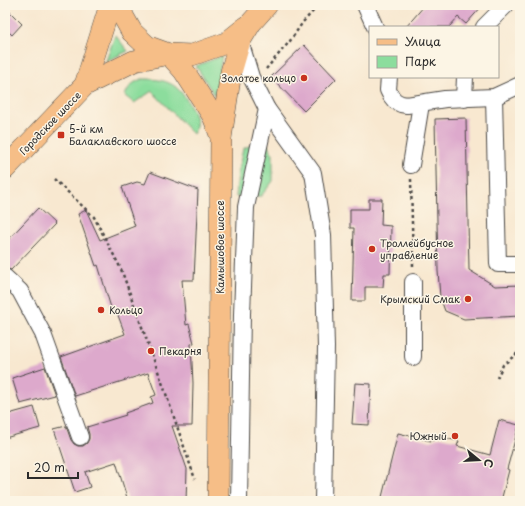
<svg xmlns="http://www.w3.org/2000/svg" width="525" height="506" viewBox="0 0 525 506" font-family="'Playpen Sans',sans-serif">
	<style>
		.green { fill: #8cdd9d; stroke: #5c8464 }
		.building { fill: #dda9cc }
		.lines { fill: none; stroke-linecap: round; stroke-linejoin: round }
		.minor-casing { stroke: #4a4744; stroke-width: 18 }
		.major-casing { stroke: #4a4744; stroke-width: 22 }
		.path { stroke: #4a4744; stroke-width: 2.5; stroke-dasharray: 3 3; stroke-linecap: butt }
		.minor { stroke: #fff; stroke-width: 16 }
		.major { stroke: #f6be87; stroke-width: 21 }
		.poi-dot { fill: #c8321e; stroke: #fcf5e5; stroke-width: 1.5 }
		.labels { text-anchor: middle; stroke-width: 3; stroke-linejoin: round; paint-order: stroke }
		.poi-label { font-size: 10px; fill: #2b2b2b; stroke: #fcf5e5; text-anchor: start }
		.street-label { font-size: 10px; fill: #2b2b2b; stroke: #fcf5e5 }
	</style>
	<rect width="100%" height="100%" fill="#fcf5e5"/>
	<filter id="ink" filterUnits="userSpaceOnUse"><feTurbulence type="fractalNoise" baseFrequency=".025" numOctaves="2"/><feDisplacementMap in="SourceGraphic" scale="8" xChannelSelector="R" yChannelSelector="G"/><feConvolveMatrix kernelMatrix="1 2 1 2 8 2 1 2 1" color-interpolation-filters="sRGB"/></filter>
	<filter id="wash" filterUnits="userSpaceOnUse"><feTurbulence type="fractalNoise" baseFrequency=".012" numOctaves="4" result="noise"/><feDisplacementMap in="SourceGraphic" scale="16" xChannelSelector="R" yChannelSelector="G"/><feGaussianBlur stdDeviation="0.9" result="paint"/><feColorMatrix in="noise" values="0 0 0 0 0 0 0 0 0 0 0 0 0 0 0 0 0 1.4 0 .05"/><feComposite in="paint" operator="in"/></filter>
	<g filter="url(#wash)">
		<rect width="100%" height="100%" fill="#f8e8d0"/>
		<g class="green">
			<polygon points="115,35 128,51 106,61"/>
			<polygon points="222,56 215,96 196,66"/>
			<path d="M142 79C152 79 163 79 173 85 182 90 195 111 196 121 197 126 195 130 193 134L152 91 134 103 125 96C128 87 133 82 142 79Z"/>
			<polygon points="257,142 267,144 273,154 273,181 261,196 236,197 238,172 243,149"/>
		</g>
		<g id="blocks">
			<g class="building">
				<polygon points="425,5 483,5 466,24 458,17 449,27 406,27"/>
				<polygon points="5,7 22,24 12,35 5,28"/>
				<polygon points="304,45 336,79 304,111 271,77"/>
				<polygon points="466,118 469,270 495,286 520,285 520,316 464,319 445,311 440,297 438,271 435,119"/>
				<polygon points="150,172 198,190 194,280 182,280 186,325 189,324 194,343 191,344 193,383 192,426 172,426 187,469 186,501 173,501 173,498 146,501 128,501 116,462 85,472 90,487 75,492 54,429 66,426 71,440 74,444 78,446 83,446 87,443 89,439 89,434 87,427 126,415 125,413 153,403 151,397 156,395 148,373 75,396 61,357 125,334 116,310 112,311 98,265 96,266 78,214 86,210 100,240 135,226 122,187 137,182 145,184"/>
				<polygon points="369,199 382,199 381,225 391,226 390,274 384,274 383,287 365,287 365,301 352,301 354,228 350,228 350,209 369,209"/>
				<polygon points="38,208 55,224 11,270 5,268 5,243"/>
				<polygon points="45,367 55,395 20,404 12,378"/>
				<polygon points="355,383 371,384 369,425 352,424"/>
				<polygon points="34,407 40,428 5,438 5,415"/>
				<polygon points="499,420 519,425 507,469 509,470 501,501 381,501 398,433 431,441 440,437 459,441 457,446 490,455"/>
			</g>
		</g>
	</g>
	<g filter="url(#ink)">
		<use href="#blocks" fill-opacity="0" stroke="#4a4744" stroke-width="1"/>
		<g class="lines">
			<g class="minor-casing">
				<g id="minor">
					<polyline points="365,5 375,27"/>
					<polyline points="484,27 506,5"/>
					<polyline points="240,41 251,77 267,109 313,173 323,235 326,347 323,501"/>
					<polyline points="389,77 388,90 391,96 395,101 401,104 407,105 445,99 494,97 520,85"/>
					<polyline points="494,97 498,264 520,264"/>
					<polyline points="464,99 465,77"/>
					<polyline points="411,165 421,104"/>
					<polyline points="5,277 20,291 43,334 80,437"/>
					<polyline points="413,357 413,282"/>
					<polyline points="239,501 242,314 246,207 267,109"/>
				</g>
			</g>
			<g class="major-casing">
				<g id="major">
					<polyline points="121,5 123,16 132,32 147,46 169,54 184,71 213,116 221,137"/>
					<polyline points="85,85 110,5"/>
					<polyline points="5,169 85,85 134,61 169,54 192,55 226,43 246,27"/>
					<polyline points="218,501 221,138 231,72 240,41 251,23 267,5"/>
				</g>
			</g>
			<g class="path">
				<polyline points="266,69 290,41 303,22 319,5"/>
				<polyline points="54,179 94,217 121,269 163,385 195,479"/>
				<polyline points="411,179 413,266"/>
				<polyline points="497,378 503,365 520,351"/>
			</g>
			<use href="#minor" class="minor"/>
			<use href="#major" class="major"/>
		</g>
	</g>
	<g class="poi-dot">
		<circle cx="304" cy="78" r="4"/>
		<rect x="57" y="131" width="8" height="8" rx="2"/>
		<circle cx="372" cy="249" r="4"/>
		<circle cx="468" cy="299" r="4"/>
		<circle cx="101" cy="310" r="4"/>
		<circle cx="151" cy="351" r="4"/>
		<circle cx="455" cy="436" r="4"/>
	</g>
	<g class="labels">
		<g class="poi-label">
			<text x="296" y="82" text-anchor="end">Золотое кольцо</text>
			<text x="69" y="133">5-й км<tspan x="69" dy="12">Балаклавского шоссе</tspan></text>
			<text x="380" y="247">Троллейбусное<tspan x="380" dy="12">управление</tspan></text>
			<text x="460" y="303" text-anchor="end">Крымский Смак</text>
			<text x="109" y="314">Кольцо</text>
			<text x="159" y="355">Пекарня</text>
			<text x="447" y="440" text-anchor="end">Южный</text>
		</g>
		<g class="street-label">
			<text transform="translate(50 123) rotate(-46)" y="4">Городское шоссе</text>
			<text transform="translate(220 247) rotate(-90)" y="4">Камышовое шоссе</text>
		</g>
	</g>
	<rect width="525" height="506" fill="none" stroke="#fcf5e5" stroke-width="20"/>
	<rect x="369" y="26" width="130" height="52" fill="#fcf5e5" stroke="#a8a49b"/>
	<rect x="377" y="39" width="20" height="6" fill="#f6be87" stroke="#a8a49b"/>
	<text x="405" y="46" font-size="12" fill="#2b2b2b">Улица</text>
	<rect x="377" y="56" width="20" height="12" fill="#8cdd9d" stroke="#a8a49b"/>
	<text x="405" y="66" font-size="12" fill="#2b2b2b">Парк</text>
	<g transform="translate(479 460) rotate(108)" stroke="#fcf5e5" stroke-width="3" paint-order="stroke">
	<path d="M0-3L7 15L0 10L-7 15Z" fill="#2b2b2b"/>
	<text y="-6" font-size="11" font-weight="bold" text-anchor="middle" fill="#2b2b2b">С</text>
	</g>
	<path d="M28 472v6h50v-6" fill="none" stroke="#2b2b2b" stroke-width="2"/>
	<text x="34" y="472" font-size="12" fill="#2b2b2b" stroke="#fcf5e5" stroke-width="3" paint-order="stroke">20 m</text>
</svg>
